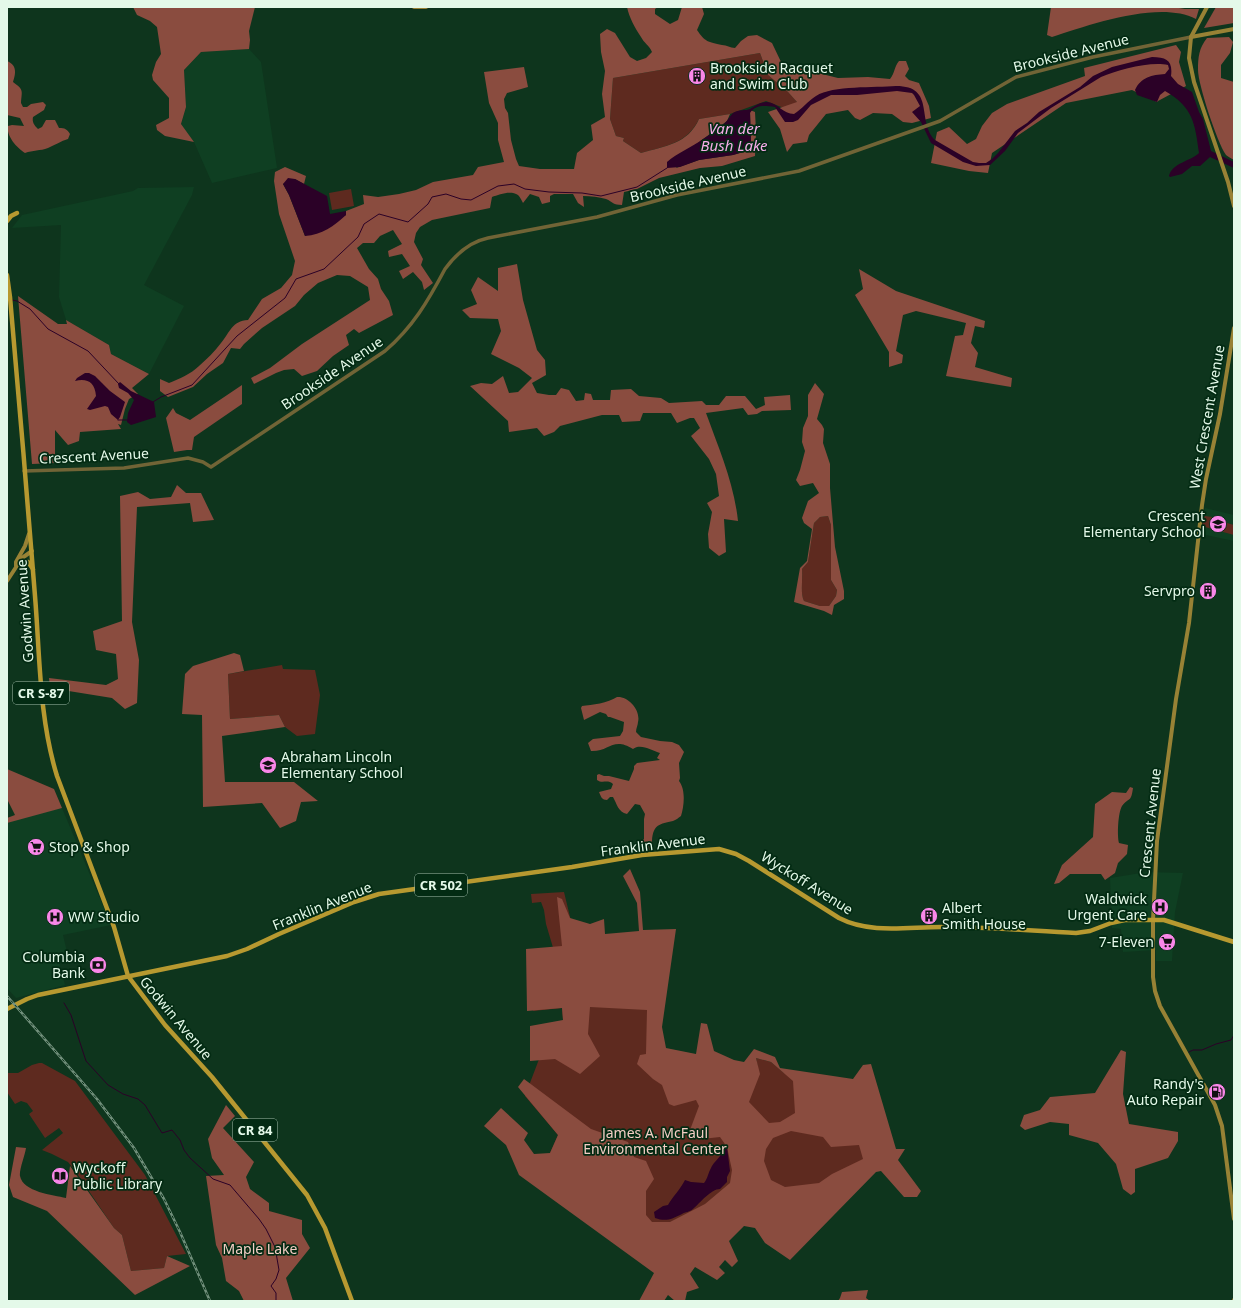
<svg xmlns="http://www.w3.org/2000/svg" width="1241" height="1308" viewBox="0 0 1241 1308" font-family="'Noto Sans',sans-serif">
  <style>
    .built { fill: #0f3f22 }
    .green { fill: #5e2a1f }
    .forest { fill: #8a4c3f; fill-rule: evenodd }
    .water { fill: #2b0127 }
    .lines { fill: none; stroke-linecap: round; stroke-linejoin: round }
    .stream { stroke: #2b0127; stroke-width: 1 }
    .tertiary { stroke: #716436; stroke-width: 3.5 }
    .secondary { stroke: #988235; stroke-width: 4 }
    .primary { stroke: #b79930; stroke-width: 4.5 }
    .rail-casing { stroke: #72907c; stroke-width: 2.5 }
    .rail { stroke: #032b13; stroke-width: 1; stroke-dasharray: 3; stroke-linecap: butt }
    .labels { text-anchor: middle; stroke-width: 3.5; stroke-linejoin: round; paint-order: stroke }
    .shield { fill: #032b13; stroke: #a0bba9; stroke-width: 1 }
    .shield-label { font-size: 13px; font-weight: bold; fill: #e4f9e9 }
    .street-label { font-size: 14px; fill: #e4f9e9; stroke: #032b13 }
    .poi-label { font-size: 14px; fill: #e4f9e9; stroke: #032b13; text-anchor: start }
    .park-label { font-size: 14px; fill: #f4cdc4; stroke: #032b13 }
    .water-label { font-size: 15px; font-style: italic; fill: #f6ace9; stroke: #032b13 }
  </style>
  <rect width="100%" height="100%" fill="#0e351d"/>
  <!-- built -->
  <g class="built">
    <path d="M249 49 261 62 277 168 212 183 194 142 181 125 186 107 184 70 201 52Z"/>
    <path d="M194 187 192 195 144 285 184 306 149 374 111 354 109 345 66 320 59 297 61 225 12 228 22 215 133 191 138 188Z"/>
    <path d="M1205 508 1234 515V541L1201 534Z"/>
    <path d="M62 808 111 925 63 935 67 952 57 954 65 985 16 998 7 988V820Z"/>
    <path d="M1147 872 1183 873 1175 912 1172 961H1156V950L1123 952 1121 929 1112 928 1110 878Z"/>
  </g>
  <!-- green -->
  <g class="green">
    <path d="M760 53 768 75 788 92 798 103 789 110 766 101 730 114 699 119C687 144 665 146 641 153L623 141 624 138 616 136 610 119 613 78Z"/>
    <path d="M351 189 354 206 332 210 329 193Z"/>
    <path d="M828 516 831 525V580L837 590 836 596 829 606H820L804 601C800 593 803 579 802 569L808 562 814 523 820 517Z"/>
    <path d="M1205 516 1219 518 1220 521 1234 525V535L1205 527C1201 525 1202 519 1205 516Z"/>
    <path d="M282 665 283 669 315 670 320 695 315 734 297 736 285 727 279 715 230 719 228 674Z"/>
    <path d="M564 892 572 925H598L655 1022 660 1051 758 1068 756 1058 771 1062 784 1073 867 1088 864 1172 658 1234 550 1153 558 1135 525 1096 541 1054 563 1020 562 1008 533 1011 554 951 546 924 544 910 541 902 532 903 531 894Z"/>
    <path d="M39 1063H42L75 1081 145 1175 186 1254 167 1256 164 1268 131 1271 122 1235 114 1228 76 1172 68 1162 52 1154 42 1150 63 1133 59 1128 45 1138 29 1114 33 1111 27 1103 21 1101 15 1104 7 1092V1073H18L32 1065Z"/>
  </g>
  <!-- forest -->
  <g class="forest">
    <path d="M133 7H255L249 31 250 40 249 49 201 52 184 70 186 107 181 124 194 142 165 136 157 130 156 125 169 118V98L153 80 152 75 156 62 161 54 157 27 150 21 137 15Z"/>
    <path d="M627 7H658L655 9V14L670 24 678 20 682 7H702L704 14 697 30C705 42 708 42 722 45 727 45 730 48 735 48L741 41 748 36 757 35 772 43 782 64 838 78 868 77 890 79C895 73 894 67 899 61H906L909 69 905 76 909 80 919 83 929 106 931 118 912 123 903 122 892 114 873 113 860 120 855 118 848 110 826 114 809 135 807 142 793 144 787 152 780 129 768 112 797 102 788 92 768 75 760 53 613 78 610 119 616 136 624 138 623 141 641 153C665 146 688 144 699 119L730 114 727 121 690 149 676 168 699 160 733 155 750 150 751 144 750 110 755 112 756 131 755 156 722 166 700 168 659 178 637 189 624 192 622 205C613 205 613 202 606 199 599 197 591 196 583 196L584 207 578 203 573 194H554L550 196V202L542 204 539 197 530 194 523 203C522 201 520 197 518 195 510 190 499 195 492 197L490 208 432 220 420 227 416 233 414 242 423 259 421 265 433 283 424 290 422 282 413 272 403 279 399 271 410 266 402 254 389 257 388 251 402 244 393 230 380 236 374 243H363L357 248 369 269 378 279 381 289 389 301 393 315 359 333 354 329 346 335 349 345 333 356 317 371 302 376 294 369 284 370 276 373 254 384 251 378 270 368 302 344 370 300 368 287 350 276 337 275 318 283 304 295 295 306 262 328 244 344 240 349 231 348 223 363 207 374 193 387 168 397 160 391V379L169 383C179 379 191 374 199 366 207 359 215 351 221 343 230 332 232 321 248 320L262 299 281 288 292 275 295 261 279 214 274 181 275 172 285 167 306 176 304 184 295 179 283 184 289 195 305 236 346 215V211L364 204 363 195 378 197 399 194 416 190 433 182 473 175 478 167 504 162 498 140V123L489 103 484 72 524 67 528 87 507 93 504 99 505 108 508 113 511 140 516 159 519 166 540 169H574L577 153 593 140 591 125 605 117 602 94 605 71 601 52 600 34 607 29 615 33 630 57 637 61 646 58 652 52C649 45 644 43 641 37 635 28 629 17 627 7Z"/>
    <path d="M1051 7H1173L1185 9H1199L1196 19C1159 0 1090 25 1052 37L1047 35Z"/>
    <path d="M1216 7H1234V23L1204 28Z"/>
    <path d="M1229 37 1233 42 1230 53 1221 65V78L1234 82V160C1231 158 1228 157 1226 155 1217 142 1198 84 1198 70 1198 57 1199 48 1207 38Z"/>
    <path d="M1176 45 1181 52 1179 62 1186 86 1158 101 1157 102 1132 90 1066 103 992 153 988 173 969 171 931 163 937 132 949 127 967 144 976 139 982 126 992 113 1007 104 1085 76 1084 68Z"/>
    <path d="M7 61C17 65 16 73 13 82 24 90 22 90 21 103L23 107H27L31 104 43 102 46 105 44 110 33 117C32 122 34 125 38 129L42 127 46 120H55L59 128C65 128 67 129 70 134L68 139C61 141 55 145 48 148 40 151 33 150 25 153 17 148 6 136 8 126L12 125 24 126 20 118 7 115Z"/>
    <path d="M517 264 523 300 537 350 545 360 546 375 532 383 537 393 549 395H556L561 388 569 390 576 401 584 400 585 393 591 394 593 400H610L611 390 631 389 639 396 661 398 669 403 702 401 706 405H719L726 396H745L756 409 765 405 764 397 790 395 791 410 762 411 757 414 748 415 743 408 706 413C719 449 734 483 738 521L724 519 726 552 719 556 709 548 708 534 712 512 707 503 719 496 716 474 709 459 691 436 700 428 694 418H690L677 423 671 413H643L640 421 622 422 619 415H602L560 426 554 432 544 436 537 428 509 432 508 421 470 386 481 383 492 384 503 376 509 393 518 392 532 378 519 368 491 354 501 331 498 319 470 318 462 310 477 304 471 290 478 277 498 291V268Z"/>
    <path d="M859 269 896 291 985 321 984 328 975 326 971 343 978 353 975 367 1012 378 1011 387 946 376 955 336 963 335 966 323 916 311 903 315 896 351 903 355 902 363 889 367V352L855 295 863 289Z"/>
    <path d="M18 296 58 324H67L66 320 109 345 111 354 149 374 132 388 138 394 129 399 125 409 121 425 118 424 121 429 80 432 79 441 68 445 55 430V463L32 464Z"/>
    <path d="M815 383 824 394 817 419 822 425 824 429 823 443 830 464V488L835 547 844 591V599L834 605 832 615 824 611 794 602 800 568 807 561 812 529 804 523 802 518 808 501 819 493 813 483 800 486 796 480 800 470 805 451 802 442 803 428 808 416V395ZM828 516 831 525V580L837 590 836 596 829 606H820L804 601C800 593 803 579 802 569L808 562 814 523 820 517Z"/>
    <path d="M242 385V404L194 437 192 450H187L174 452 166 418 173 408 176 413 190 420Z"/>
    <path d="M177 485 186 493H201L214 520 193 522 190 503 137 507 132 622 139 660 137 703 125 709 112 698 50 688 49 678 106 685 118 679 116 654 96 650 93 631 122 621 120 496 138 492 150 499 171 497Z"/>
    <path d="M234 653 240 655 244 671 228 674 230 719 279 715 285 727 222 736 225 782H294L318 801 301 802 296 821 280 828 262 803 203 807 202 715 182 714 185 674 193 666Z"/>
    <path d="M617 697C628 696 641 710 638 722 638 725 636 728 636 732L641 737 660 741 672 742 679 745 684 752 679 763 680 778 679 781C686 790 684 806 681 816 678 818 676 820 673 821 660 824 653 824 652 841 652 844 653 847 654 850H643L641 847V842L644 839V819L645 814 640 805 635 804 627 814C618 812 617 804 613 797H610L607 800C602 800 601 797 599 792L611 789 613 784C608 779 602 784 597 780V775L599 774 604 776H609L629 781 634 769V766L637 763 660 760 657 758 660 753C652 751 641 743 633 749 613 736 609 752 591 751L588 743 593 739 620 736 623 731 624 722 610 717H608L606 714 600 712 584 720 581 708 582 706C592 705 608 703 617 697Z"/>
    <path d="M7 769 54 789 62 808 7 823V818L15 815 7 799Z"/>
    <path d="M1130 787 1133 788C1131 803 1129 797 1122 806 1118 813 1117 835 1119 843L1128 845 1127 854 1118 863 1115 873 1105 880 1101 874H1070L1059 883 1054 884 1062 865 1093 837 1095 804 1112 792 1126 793Z"/>
    <path d="M630 869 640 892 643 930 676 929 662 1027 666 1048 696 1054 701 1023 707 1024 714 1051 734 1060 744 1062 754 1049 775 1057 780 1068 853 1079 863 1065 871 1064 896 1149H905L898 1160 921 1191 917 1197H904L881 1171 876 1172 790 1260 765 1243 755 1228 744 1226 729 1241 738 1261 732 1267 725 1260 719 1267 725 1273 717 1280 695 1267 690 1274 699 1288 687 1292 685 1301H675L668 1295 664 1301H639L654 1273 519 1175 506 1145 484 1126 501 1108 528 1133 524 1140 534 1154 550 1153 558 1135 518 1087 524 1079 591 1129 628 1142 634 1157 646 1161 654 1179 646 1191V1215L652 1222H670L705 1204 730 1183 732 1170 727 1147 720 1137 702 1139 690 1130 699 1106 696 1100 674 1106 669 1104 662 1085 653 1079 637 1064 640 1055 646 1054 647 1010 590 1007 588 1034 600 1056 580 1074 555 1059 530 1061V1026L563 1020 562 1008 527 1011 526 949 562 946 557 897 562 899 570 918 590 924 604 919 605 934 639 931 637 903 623 876ZM756 1058 771 1062 793 1081 795 1113 780 1122 769 1123 749 1102 760 1074ZM791 1131 823 1137 831 1147 859 1145 863 1159 832 1174 819 1183 785 1187 771 1180 764 1161 766 1149 773 1138Z"/>
    <path d="M1121 1050 1126 1052 1123 1094 1129 1124 1178 1132V1141L1168 1158 1135 1169V1192L1131 1195 1123 1189 1116 1164 1098 1143 1069 1135V1124L1050 1122 1025 1130 1020 1126 1024 1115 1040 1110 1050 1097 1095 1093Z"/>
    <path d="M226 1105 235 1116 223 1128 254 1162 246 1177 250 1189 269 1203V1211L302 1220V1234L310 1248 286 1278 293 1301H244L239 1291 226 1281 222 1258 216 1245 206 1176 224 1175 212 1158 208 1139Z"/>
    <path d="M16 1147 26 1148C25 1155 19 1170 20 1176 23 1192 53 1195 66 1198L70 1166 114 1228 122 1235 131 1271 164 1268 167 1256 190 1266 135 1295 47 1211 13 1197 9 1185Z"/>
    <path d="M868 1290 866 1298 870 1301H838L840 1298 842 1292Z"/>
  </g>
  <!-- water -->
  <g class="water">
    <path d="M1152 57C1167 57 1173 61 1171 76L1178 84 1192 92 1199 112 1203 119 1211 151 1234 162V168L1210 157 1200 166H1192L1182 174 1170 177 1169 176C1172 163 1191 161 1199 153 1195 123 1193 107 1165 91L1160 95 1157 102 1137 95 1135 90C1141 77 1152 75 1165 74L1169 69 1168 65C1150 61 1118 70 1101 77L1051 108 1018 133 1005 151 990 165 976 166 963 162 931 143 921 122 912 112 920 106 914 95 912 93 897 91 857 95H831L811 105 798 120 793 122H785L775 107C765 106 756 104 750 113L751 144 750 150 733 155 699 160 680 167 667 168V162C677 153 692 147 703 139 711 134 718 129 725 123 728 120 730 116 733 113 739 109 746 111 750 109 755 106 760 102 767 102 778 103 783 114 794 114 802 109 808 101 816 96 833 85 875 88 896 86 936 86 916 121 935 140L973 162 979 163H986L992 159 998 153 1015 131 1027 123 1039 112 1080 87 1093 76 1112 67Z"/>
    <path d="M288 178 295 179 327 196 330 214 346 211V215C334 226 322 235 305 236L289 195 283 184Z"/>
    <path d="M85 373H89L95 376 110 391 125 402 120 417 118 420 111 414 108 407 105 406 90 410 87 409 96 396C95 382 87 378 75 381L77 378Z"/>
    <path d="M120 382 131 391 154 402 156 417 131 425 127 422 128 413 134 400 128 393 119 388 118 384Z"/>
    <path d="M722 1145 727 1147 730 1171 727 1177V1182L720 1189C711 1189 700 1203 693 1209 690 1212 685 1212 682 1214 672 1219 666 1222 655 1218L654 1212 663 1206 668 1205C673 1196 680 1190 685 1180L691 1182 704 1183C708 1178 708 1173 711 1168 715 1159 725 1156 722 1145Z"/>
  </g>
  <g class="lines">
    <!-- stream -->
    <g class="stream">
      <path d="M12 300 17 301 30 309 48 329 88 351 119 384"/>
      <path d="M153 402 161 397 192 385 237 336 285 298 296 279 324 269 358 237 364 224 379 214 408 222 428 204 432 197 446 194 461 199 471 200 498 186 514 184 525 189 549 192 582 193 601 196 637 187 667 168"/>
      <path d="M118 420H128"/>
      <path d="M64 1003 71 1015 86 1061 108 1085 123 1094 138 1099 145 1105 162 1133 172 1130 180 1140 184 1150 190 1158 213 1179 230 1185 259 1219 266 1229 275 1247 279 1270 276 1279 271 1286 276 1293V1301"/>
      <path d="M1189 1052 1193 1050H1202L1216 1044 1231 1040 1234 1035"/>
    </g>
    <!-- tertiary -->
    <path class="tertiary" d="M24 471 124 468 188 458 203 462 211 467 385 351C413 327 428 301 445 269 456 254 469 242 488 238L597 217 677 195 799 171 940 121 1016 77 1093 57 1191 37"/>
    <!-- secondary -->
    <g class="secondary">
      <path d="M414 7H426"/>
      <path d="M1207 7 1191 37 1189 58 1194 82 1228 182 1234 206"/>
      <path d="M1191 37 1234 29"/>
      <path d="M1234 328 1220 414 1206 479 1202 505 1189 623 1176 699 1157 841 1153 920V977L1155 991 1160 1006 1215 1105 1222 1126 1234 1219"/>
      <path d="M16 566V562L25 546 29 534"/>
      <path d="M7 581 22 558 32 551"/>
      <path d="M1234 1301V1300"/>
    </g>
    <!-- primary -->
    <g class="primary">
      <path d="M7 221 11 216 17 213"/>
      <path d="M7 275 10 297C19 397 27 496 35 596 40 657 39 718 57 776L114 927 128 976 165 1025 212 1077 307 1195 325 1228 352 1301"/>
      <path d="M19 563 22 561 28 562 33 569"/>
      <path d="M7 1009 27 999 38 995 227 956 247 949 279 934 354 902 379 894 572 867 642 855 719 849 736 854 749 861 839 918C872 935 911 926 947 927 990 927 1033 931 1076 933L1090 931 1111 923 1125 920H1164L1234 942"/>
    </g>
    <defs>
      <path id="rail" d="M7 996 97 1099 134 1148 164 1199 180 1232 210 1301"/>
    </defs>
    <!-- rail casing -->
    <use href="#rail" class="rail-casing"/>
    <!-- rail -->
    <use href="#rail" class="rail"/>
  </g>
  <!-- icons -->
  <defs>
    <symbol id="building-disc" viewBox="-11 -11 22 22"><circle r="9.5" fill="#f987e8" stroke="#032b13"/><path d="M-4-6H4V6H1V3H-1V6H-4ZM-2.5-4.3h1.7v1.8h-1.7ZM.8-4.3h1.7v1.8H.8ZM-2.5-1h1.7V.8h-1.7ZM.8-1h1.7V.8H.8Z" fill="#111"/></symbol>
    <symbol id="school-disc" viewBox="-11 -11 22 22"><circle r="9.5" fill="#f987e8" stroke="#032b13"/><path d="M0-5L7-2L0 1L-7-2ZM-4 1L0 2.5L4 1V4Q0 6-4 4Z" fill="#111"/></symbol>
    <symbol id="supermarket-disc" viewBox="-11 -11 22 22"><circle r="9.5" fill="#f987e8" stroke="#032b13"/><path d="M-6-5.5h2.5l.6 2H6L4.5 2H-2.5L-4.4-4H-6ZM-1.5 3.2a1.3 1.3 0 1 0 .1 0ZM3 3.2a1.3 1.3 0 1 0 .1 0Z" fill="#111"/></symbol>
    <symbol id="hospital-disc" viewBox="-11 -11 22 22"><circle r="9.5" fill="#f987e8" stroke="#032b13"/><path d="M-5-5h3v3.5h4V-5h3V5h-3V1.5h-4V5h-3Z" fill="#111"/></symbol>
    <symbol id="bank-disc" viewBox="-11 -11 22 22"><circle r="9.5" fill="#f987e8" stroke="#032b13"/><path d="M-6-4H6V4H-6ZM0-2.3a2.3 2.3 0 1 0 0 4.6a2.3 2.3 0 1 0 0-4.6Z" fill="#111"/></symbol>
    <symbol id="fuel-disc" viewBox="-11 -11 22 22"><circle r="9.5" fill="#f987e8" stroke="#032b13"/><path d="M-5.5-6h7V0h2V4h1.3V-2.5L3-4.5l.8-.8L6-3V5H2.5V1h-1V6h-7ZM-4.2-4.7v3.2H.2V-4.7Z" fill="#111"/></symbol>
    <symbol id="library-disc" viewBox="-11 -11 22 22"><circle r="9.5" fill="#f987e8" stroke="#032b13"/><path d="M-6-4Q-3-5.5-.7-3.5V5Q-3 3-6 4ZM6-4Q3-5.5 .7-3.5V5Q3 3 6 4Z" fill="#111"/></symbol>
  </defs>
  <g fill-rule="evenodd">
    <use href="#building-disc" x="687" y="66" width="20" height="20"/>
    <use href="#school-disc" x="1208" y="514" width="20" height="20"/>
    <use href="#building-disc" x="1198" y="581" width="20" height="20"/>
    <use href="#school-disc" x="258" y="755" width="20" height="20"/>
    <use href="#supermarket-disc" x="26" y="837" width="20" height="20"/>
    <use href="#hospital-disc" x="1150" y="897" width="20" height="20"/>
    <use href="#building-disc" x="919" y="906" width="20" height="20"/>
    <use href="#hospital-disc" x="45" y="907" width="20" height="20"/>
    <use href="#supermarket-disc" x="1157" y="932" width="20" height="20"/>
    <use href="#bank-disc" x="88" y="955" width="20" height="20"/>
    <use href="#fuel-disc" x="1207" y="1082" width="20" height="20"/>
    <use href="#library-disc" x="50" y="1166" width="20" height="20"/>
  </g>
  <g class="labels">
    <!-- shield labels -->
    <g class="shield">
      <rect x="13" y="682" width="56" height="22" rx="3"/>
      <rect x="415" y="874" width="52" height="22" rx="3"/>
      <rect x="233" y="1119" width="44" height="22" rx="3"/>
    </g>
    <g class="shield-label">
      <text x="41" y="698">CR S-87</text>
      <text x="441" y="890">CR 502</text>
      <text x="255" y="1135">CR 84</text>
    </g>
    <!-- street labels -->
    <g class="street-label">
      <text transform="translate(1071 53) rotate(-14)" y="5">Brookside Avenue</text>
      <text transform="translate(688 184) rotate(-13)" y="5">Brookside Avenue</text>
      <text transform="translate(332 373) rotate(-34)" y="5">Brookside Avenue</text>
      <text transform="translate(1207 417) rotate(-80)" y="5">West Crescent Avenue</text>
      <text transform="translate(94 456) rotate(-3)" y="5">Crescent Avenue</text>
      <text transform="translate(25 611) rotate(-94)" y="5">Godwin Avenue</text>
      <text transform="translate(1150 823) rotate(-84)" y="5">Crescent Avenue</text>
      <text transform="translate(653 845) rotate(-7)" y="5">Franklin Avenue</text>
      <text transform="translate(807 883) rotate(32)" y="5">Wyckoff Avenue</text>
      <text transform="translate(322 906) rotate(-22)" y="5">Franklin Avenue</text>
      <text transform="translate(176 1018) rotate(50)" y="5">Godwin Avenue</text>
    </g>
    <!-- poi labels -->
    <g class="poi-label">
      <text x="710" y="73">Brookside Racquet<tspan x="710" dy="16">and Swim Club</tspan></text>
      <text x="1205" y="521" text-anchor="end">Crescent<tspan x="1205" dy="16">Elementary School</tspan></text>
      <text x="1195" y="596" text-anchor="end">Servpro</text>
      <text x="281" y="762">Abraham Lincoln<tspan x="281" dy="16">Elementary School</tspan></text>
      <text x="49" y="852">Stop &amp; Shop</text>
      <text x="1147" y="904" text-anchor="end">Waldwick<tspan x="1147" dy="16">Urgent Care</tspan></text>
      <text x="942" y="913">Albert<tspan x="942" dy="16">Smith House</tspan></text>
      <text x="68" y="922">WW Studio</text>
      <text x="1154" y="947" text-anchor="end">7-Eleven</text>
      <text x="85" y="962" text-anchor="end">Columbia<tspan x="85" dy="16">Bank</tspan></text>
      <text x="1204" y="1089" text-anchor="end">Randy's<tspan x="1204" dy="16">Auto Repair</tspan></text>
      <text x="73" y="1173">Wyckoff<tspan x="73" dy="16">Public Library</tspan></text>
    </g>
    <!-- park labels -->
    <g class="park-label">
      <text x="655" y="1138">James A. McFaul<tspan x="655" dy="16">Environmental Center</tspan></text>
      <text x="260" y="1254">Maple Lake</text>
    </g>
    <!-- water labels -->
    <g class="water-label">
      <text x="734" y="134">Van der<tspan x="734" dy="17">Bush Lake</tspan></text>
    </g>
  </g>
  <!-- border -->
  <rect width="1241" height="1308" fill="none" stroke="#e4f9e9" stroke-width="16"/>
</svg>
